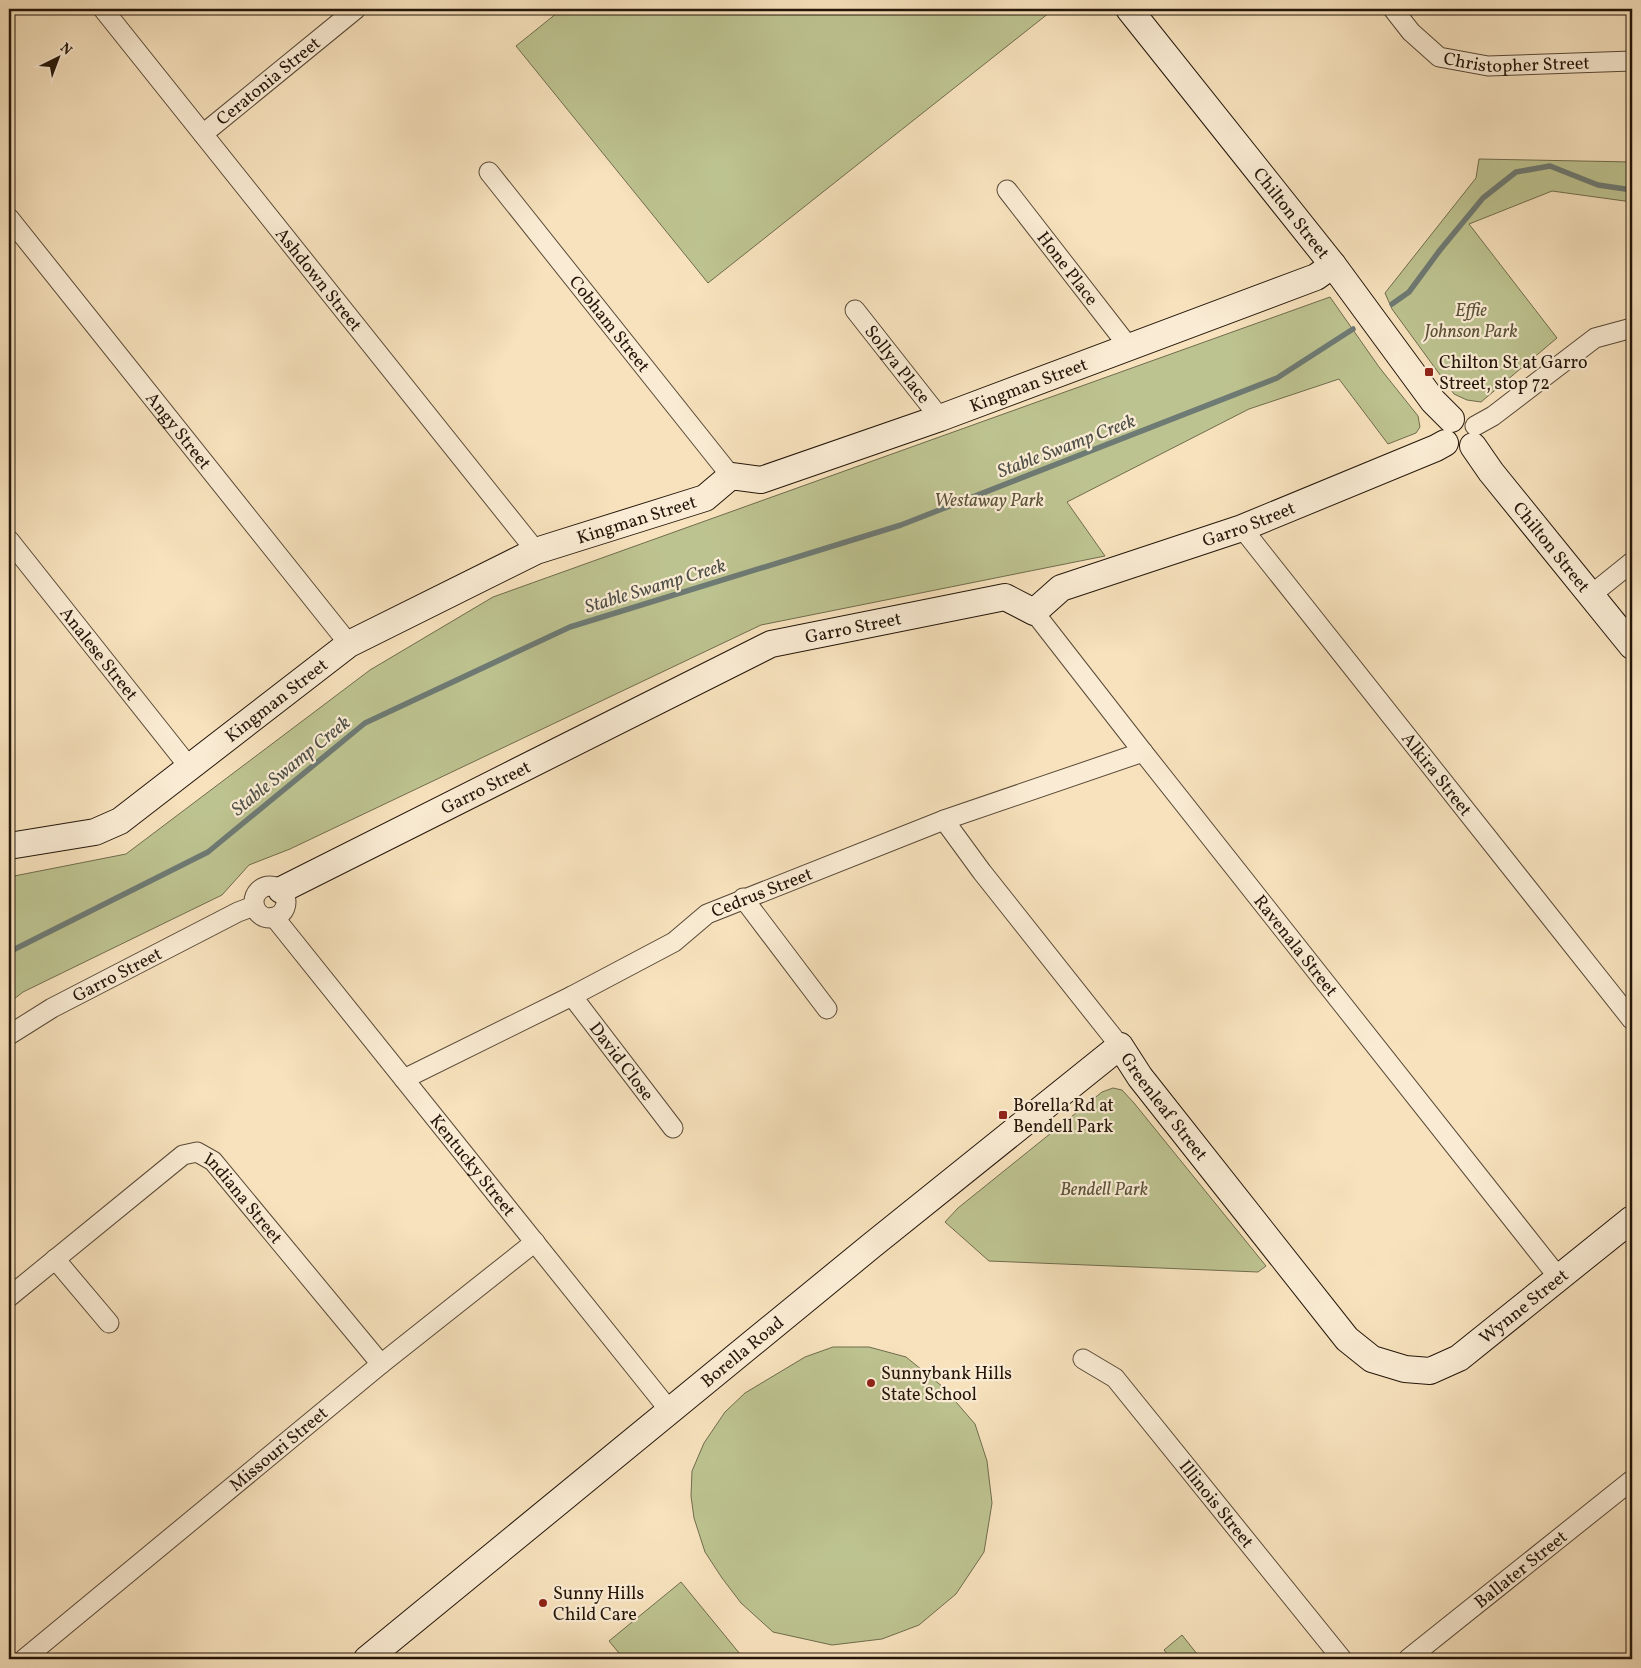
<svg xmlns="http://www.w3.org/2000/svg" width="1641" height="1668" viewBox="0 0 1641 1668" font-family="Vollkorn,serif">
  <style>
    .green { fill: #bdc390; stroke: #706c4d }
    .lines { fill: none; stroke-linecap: round; stroke-linejoin: round }
    .stream { stroke: #6e7a74; stroke-width: 5.5 }
    .street-casing { stroke: #594937; stroke-width: 21 }
    .secondary-casing { stroke: #24160a; stroke-width: 28 }
    .street { stroke: #faecd4; stroke-width: 19 }
    .secondary { stroke: #faecd4; stroke-width: 26 }
    .poi-dot { fill: #8f2418; stroke: #faecd4; stroke-width: 2 }
    .labels { text-anchor: middle; stroke-width: 4.5; stroke-linejoin: round; paint-order: stroke }
    .street-label { font-size: 18px; fill: #24160a; stroke: #faecd4 }
    .park-label { font-size: 18px; font-style: italic; fill: #5a5339; stroke: #faecd4 }
    .poi-label { font-size: 18px; fill: #24160a; stroke: #faecd4; text-anchor: start }
    .water-label { font-size: 19px; font-style: italic; fill: #4f5048; stroke: #faecd4 }
  </style>
  <rect width="100%" height="100%" fill="#f7e2bd"/>
  <filter id="stains"><feTurbulence type="fractalNoise" baseFrequency=".004" numOctaves="4"/><feColorMatrix values="0 0 0 0 .2 0 0 0 0 .09 0 0 0 0 .02 0 0 0 .5 -.17"/></filter>
  <radialGradient id="worn" r=".72"><stop offset=".6" stop-color="#630" stop-opacity="0"/><stop offset="1" stop-color="#630" stop-opacity=".3"/></radialGradient>
  <!-- green -->
  <g class="green">
    <path d="M562 9H1054L708 283 516 46Z"/>
    <path d="M1479 159 1632 162V202L1552 191 1469 224 1557 338 1481 402 1467 400 1454 394 1392 309 1385 293 1476 178Z"/>
    <path d="M1330 297 1379 367 1418 416 1420 427 1416 433 1388 444 1339 379 1249 409 1067 502 1105 556 761 625 290 849 249 865 222 895 23 992 9 1003V877L126 854 370 670 493 597Z"/>
    <path d="M1113 1088 1122 1090 1134 1103 1266 1266 1258 1272 989 1261 945 1222 958 1208 1102 1092Z"/>
    <path d="M833 1347H869L906 1357 943 1387 975 1424 987 1461 992 1503 984 1552 956 1594 919 1625 882 1639 832 1645 773 1632 741 1603 722 1578 705 1552 694 1518 691 1496 692 1471 704 1443 725 1412 745 1393 805 1357Z"/>
    <path d="M681 1582 740 1654 733 1659H624L609 1641Z"/>
    <path d="M1182 1635 1201 1659H1171L1164 1650Z"/>
  </g>
  <g class="lines">
    <!-- stream -->
    <g class="stream">
      <path d="M1392 304 1409 292 1440 250 1483 198 1516 172 1550 166 1598 185 1632 190"/>
      <path d="M9 952 208 852 365 723 570 627 901 525 1277 378 1353 329"/>
    </g>
    <defs>
      <g id="street">
        <path id="s1" d="M103 9 536 551"/>
        <path id="s2" d="M1393 9 1411 32 1439 57 1488 66 1632 61"/>
        <path id="s3" d="M203 134 356 9"/>
        <path id="s4" d="M489 172 731 476"/>
        <path id="s5" d="M1007 190 1129 347"/>
        <path id="s6" d="M9 218 349 644"/>
        <path id="s7" d="M855 310 940 418"/>
        <path d="M1475 426 1493 416 1595 338 1632 328"/>
        <path id="s8" d="M1242 528 1632 1020"/>
        <path id="s9" d="M9 540 190 768"/>
        <path d="M1591 595 1632 562"/>
        <path id="s10" d="M1034 612 1143 752 1559 1278"/>
        <path d="M944 820 982 872 1120 1046"/>
        <circle cx="270" cy="902" r="16"/>
        <path d="M743 898 827 1009"/>
        <path id="s11" d="M274 917 670 1411"/>
        <path id="s12" d="M572 996 673 1128"/>
        <path id="s13" d="M9 1035 52 1008 238 912 254 906"/>
        <path id="s14" d="M404 1079 572 996 674 942 707 914 944 820 1143 752"/>
        <path d="M55 1259 109 1323"/>
        <path id="s15" d="M9 1297 183 1155 197 1152 213 1161 381 1364"/>
        <path id="s16" d="M1083 1359 1115 1378 1342 1659"/>
        <path id="s17" d="M24 1659 381 1364 535 1242"/>
        <path id="s18" d="M1408 1659 1632 1480"/>
      </g>
      <g id="secondary">
        <path id="s19" d="M1129 9 1333 265 1433 401 1451 419"/>
        <path id="s20" d="M1473 446 1491 472 1632 646"/>
        <path id="s21" d="M9 846 95 832 120 821 349 644 536 551 705 498 731 476 761 480 940 418 1316 277 1333 265"/>
        <path id="s22" d="M281 890 771 644 1005 597 1034 612 1061 588 1242 528 1436 448 1445 443"/>
        <path id="s23" d="M367 1659 871 1246 1120 1046 1140 1077 1347 1339 1372 1359 1405 1369 1430 1371 1459 1358 1632 1219"/>
      </g>
    </defs>
    <!-- street casing -->
    <use href="#street" class="street-casing"/>
    <!-- secondary casing -->
    <use href="#secondary" class="secondary-casing"/>
    <!-- street -->
    <use href="#street" class="street"/>
    <!-- secondary -->
    <use href="#secondary" class="secondary"/>
  </g>
  <!-- markers -->
  <g class="poi-dot">
    <rect x="1424" y="367" width="10" height="10" rx="2.5"/>
    <rect x="998" y="1110" width="10" height="10" rx="2.5"/>
    <circle cx="871" cy="1383" r="5"/>
    <circle cx="543" cy="1603" r="5"/>
  </g>
  <g class="labels">
    <!-- street labels -->
    <g class="street-label">
      <text dy="6" stroke="none"><textPath href="#s2" startOffset="145">Christopher Street</textPath></text>
      <text dy="6" stroke="none"><textPath href="#s3" startOffset="84">Ceratonia Street</textPath></text>
      <text dy="6" stroke="none"><textPath href="#s19" startOffset="261">Chilton Street</textPath></text>
      <text dy="6" stroke="none"><textPath href="#s5" startOffset="99">Hone Place</textPath></text>
      <text dy="6" stroke="none"><textPath href="#s1" startOffset="346">Ashdown Street</textPath></text>
      <text dy="6" stroke="none"><textPath href="#s4" startOffset="194">Cobham Street</textPath></text>
      <text dy="6" stroke="none"><textPath href="#s7" startOffset="69">Sollya Place</textPath></text>
      <text dy="6" stroke="none"><textPath href="#s21" startOffset="1138">Kingman Street</textPath></text>
      <text dy="6" stroke="none"><textPath href="#s6" startOffset="272">Angy Street</textPath></text>
      <text dy="6" stroke="none"><textPath href="#s21" startOffset="718">Kingman Street</textPath></text>
      <text dy="6" stroke="none"><textPath href="#s22" startOffset="1054">Garro Street</textPath></text>
      <text dy="6" stroke="none"><textPath href="#s20" startOffset="128">Chilton Street</textPath></text>
      <text dy="6" stroke="none"><textPath href="#s22" startOffset="632">Garro Street</textPath></text>
      <text dy="6" stroke="none"><textPath href="#s9" startOffset="145">Analese Street</textPath></text>
      <text dy="6" stroke="none"><textPath href="#s21" startOffset="312">Kingman Street</textPath></text>
      <text dy="6" stroke="none"><textPath href="#s8" startOffset="314">Alkira Street</textPath></text>
      <text dy="6" stroke="none"><textPath href="#s22" startOffset="229">Garro Street</textPath></text>
      <text dy="6" stroke="none"><textPath href="#s14" startOffset="405">Cedrus Street</textPath></text>
      <text dy="6" stroke="none"><textPath href="#s10" startOffset="424">Ravenala Street</textPath></text>
      <text dy="6" stroke="none"><textPath href="#s13" startOffset="124">Garro Street</textPath></text>
      <text dy="6" stroke="none"><textPath href="#s12" startOffset="82">David Close</textPath></text>
      <text dy="6" stroke="none"><textPath href="#s23" startOffset="1046">Greenleaf Street</textPath></text>
      <text dy="6" stroke="none"><textPath href="#s11" startOffset="318">Kentucky Street</textPath></text>
      <text dy="6" stroke="none"><textPath href="#s15" startOffset="305">Indiana Street</textPath></text>
      <text dy="6" stroke="none"><textPath href="#s23" startOffset="1548">Wynne Street</textPath></text>
      <text dy="6" stroke="none"><textPath href="#s23" startOffset="485">Borella Road</textPath></text>
      <text dy="6" stroke="none"><textPath href="#s17" startOffset="330">Missouri Street</textPath></text>
      <text dy="6" stroke="none"><textPath href="#s16" startOffset="199">Illinois Street</textPath></text>
      <text dy="6" stroke="none"><textPath href="#s18" startOffset="144">Ballater Street</textPath></text>
    </g>
    <!-- park labels -->
    <g class="park-label">
      <text x="1471" y="316">Effie<tspan x="1471" dy="21">Johnson Park</tspan></text>
      <text x="989" y="506">Westaway Park</text>
      <text x="1104" y="1195">Bendell Park</text>
    </g>
    <!-- poi labels -->
    <g class="poi-label">
      <text x="1439" y="368">Chilton St at Garro<tspan x="1439" dy="21">Street, stop 72</tspan></text>
      <text x="1013" y="1111">Borella Rd at<tspan x="1013" dy="21">Bendell Park</tspan></text>
      <text x="881" y="1379">Sunnybank Hills<tspan x="881" dy="21">State School</tspan></text>
      <text x="553" y="1599">Sunny Hills<tspan x="553" dy="21">Child Care</tspan></text>
    </g>
    <!-- water labels -->
    <g class="water-label">
      <text transform="translate(1066 445) rotate(-21)" y="7">Stable Swamp Creek</text>
      <text transform="translate(655 585) rotate(-17)" y="7">Stable Swamp Creek</text>
      <text transform="translate(290 765) rotate(-39)" y="7">Stable Swamp Creek</text>
    </g>
  </g>
  <!-- margin -->
  <rect width="1641" height="1668" fill="none" stroke="#f7e2bd" stroke-width="30"/>
  <rect x="10" y="10" width="1621" height="1648" fill="none" stroke="#24160a" stroke-width="2.5"/>
  <rect x="15" y="15" width="1611" height="1638" fill="none" stroke="#24160a"/>
  <!-- north arrow -->
  <g transform="translate(58 58) rotate(42)" stroke="#faecd4" stroke-width="4" paint-order="stroke">
  <path d="M0-4L9 19L0 12L-9 19Z" fill="#24160a"/>
  <text y="-8" font-size="14" font-weight="bold" text-anchor="middle" fill="#24160a">N</text>
  </g>
  <rect width="100%" height="100%" filter="url(#stains)"/>
  <rect width="100%" height="100%" fill="url(#worn)"/>
</svg>
